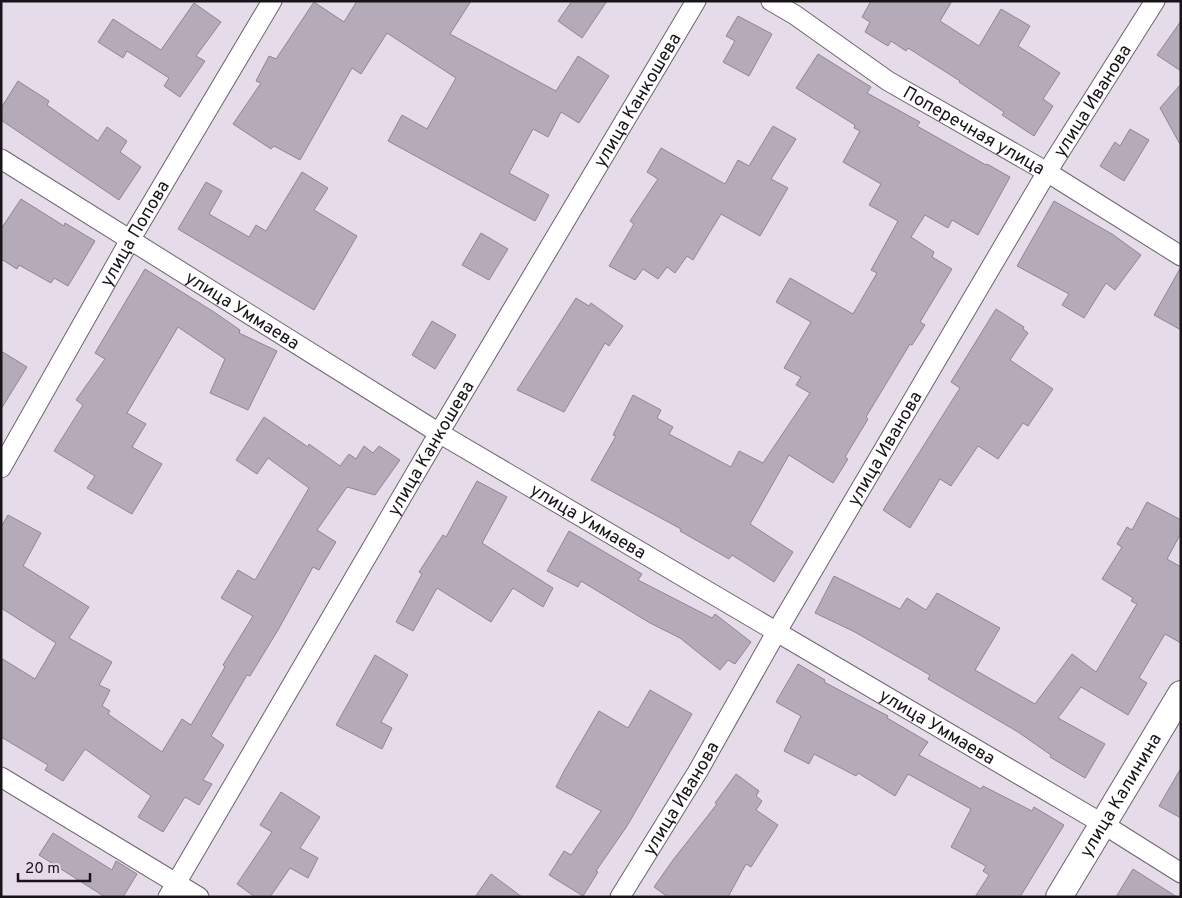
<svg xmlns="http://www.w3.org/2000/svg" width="1182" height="898" viewBox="0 0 1182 898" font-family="Overpass,sans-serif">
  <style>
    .building { fill: #b5abb8; stroke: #908693 }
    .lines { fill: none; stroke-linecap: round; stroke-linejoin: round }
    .street-casing { stroke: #6d6370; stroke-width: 21 }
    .secondary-casing { stroke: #6d6370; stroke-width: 28 }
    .street { stroke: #fff; stroke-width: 19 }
    .secondary { stroke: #fff; stroke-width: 26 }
    .labels { text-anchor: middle; stroke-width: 5; stroke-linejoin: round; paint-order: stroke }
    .street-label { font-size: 18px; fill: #181419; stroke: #e6dbe9 }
  </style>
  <rect width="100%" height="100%" fill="#e6dbe9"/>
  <!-- building -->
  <g class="building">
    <path d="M357 1H471L450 34 556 91 578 56 609 76 579 123 561 112 548 137 533 129 509 173 549 195 535 221 388 141 402 115 427 129 456 78 387 33 361 74 352 68 300 160 274 146 271 149 233 124 261 83 256 81 269 56 276 59 314 2 344 22Z"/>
    <path d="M572 1H607L582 38 558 21Z"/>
    <path d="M871 1H952L940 21 979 46 1001 9 1030 26 1018 46 1060 73 1043 99 1053 106 1034 136 1002 115 1004 112 959 82 960 81 908 48 906 51 891 41 888 46 865 32 870 22 862 17Z"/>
    <path d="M194 3 221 22 196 56 205 61 180 97 164 86 169 78 127 51 123 58 98 42 113 19 161 50Z"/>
    <path d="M738 16 772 34 749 76 723 62 735 41 726 36Z"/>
    <path d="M1181 21V71L1157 55Z"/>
    <path d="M818 54 871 87 867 93 920 122 917 126 986 165 987 164 1010 177 978 235 952 220 948 228 925 215 911 237 934 252 932 257 952 269 920 322 925 325 912 345 910 344 866 417 868 419 845 457 848 459 833 483 789 455 750 524 793 552 774 582 732 555 729 559 680 531 681 529 591 480 616 436 613 435 633 395 661 410 657 418 673 427 669 434 731 467 739 451 763 463 810 393 796 385 801 377 784 368 811 322 776 302 790 278 853 314 877 273 871 270 898 221 869 205 881 184 843 162 860 131 854 128 855 125 796 88Z"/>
    <path d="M18 81 49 101 47 105 98 141 107 127 127 141 120 152 141 167 119 200 1 120V108Z"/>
    <path d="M1181 84V146L1160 108Z"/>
    <path d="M773 126 796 139 771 179 788 188 760 236 721 214 693 260 687 256 675 273 667 267 658 279 643 269 635 280 609 266 634 224 630 221 658 179 647 172 661 148 725 184 738 160 749 166Z"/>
    <path d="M1130 129 1149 140 1124 181 1100 166 1115 142 1120 146Z"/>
    <path d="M302 172 328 188 314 210 357 236 314 310 178 229 206 182 222 191 209 214 249 237 256 225 266 231Z"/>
    <path d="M21 199 64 226 65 223 95 241 68 286 54 278 51 283 19 265 17 269 1 259V229Z"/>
    <path d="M1054 201 1112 234 1141 255 1115 290 1106 283 1084 318 1062 305 1069 294 1017 266Z"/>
    <path d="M481 233 508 249 489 280 462 265Z"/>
    <path d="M1181 267V330L1154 315Z"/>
    <path d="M145 269 214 312 240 330 239 333 277 351 248 410 210 393 225 359 178 327 127 413 146 424 132 447 162 464 132 514 87 488 95 476 54 451 83 405 76 400 105 359 95 353Z"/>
    <path d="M576 298 589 306 591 303 623 326 609 346 605 343 564 412 517 390Z"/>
    <path d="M996 309 1024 327 1023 329 1028 333 1010 360 1053 389 1028 426 1023 423 998 459 978 446 951 486 940 479 910 528 883 510 960 388 951 382Z"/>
    <path d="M432 321 456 335 435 369 412 355Z"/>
    <path d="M1 351 27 367 1 409Z"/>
    <path d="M264 417 308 447 309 444 340 466 349 454 356 459 364 446 373 453 379 446 400 460 375 495 347 487 317 530 336 542 319 570 313 567 278 630 250 676 247 675 211 736 224 745 203 780 212 784 199 805 185 797 163 832 138 817 151 796 85 749 63 781 45 770 48 765 1 737V658L35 679 56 643 1 608V527L8 515 41 533 23 566 89 607 69 638 112 662 99 685 110 690 102 706 110 711 108 714 162 752 182 719 191 725 225 667 223 665 253 616 221 598 238 570 255 580 309 488 268 458 257 474 236 460Z"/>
    <path d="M477 481 507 497 482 543 553 588 543 607 513 588 491 622 437 588 413 631 396 622 422 574 419 572 443 535 446 537Z"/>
    <path d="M1147 502 1181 520V533L1167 559 1181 567V643L1165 634 1139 678 1147 683 1128 715 1081 687 1058 718 1105 744 1085 778 1050 757 1051 755 1018 732 928 679 930 675 853 631 815 613 834 576 900 609 907 598 926 610 937 593 1000 628 975 670 1035 704 1072 654 1096 672 1137 604 1131 601 1133 598 1102 579 1122 547 1117 544 1127 527 1132 530Z"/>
    <path d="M569 531 642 574 638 580 712 618 715 614 751 642 735 664 728 660 720 670 680 638 650 623 581 581 578 587 547 571Z"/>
    <path d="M375 655 408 675 381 722 392 728 382 749 336 725Z"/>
    <path d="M798 664 825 680 824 682 888 716 887 718 928 742 919 755 981 789 983 786 1032 811 1034 807 1064 825 1020 897H975L989 875 983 871 986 866 951 847 971 809 908 774 895 796 858 773 856 776 814 754 809 764 784 751 801 716 776 702Z"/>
    <path d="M650 690 692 714 627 826 596 871 598 872 583 896 549 875 564 851 571 855 601 811 556 787 564 771 599 711 628 728Z"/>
    <path d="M1181 768V818L1159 806Z"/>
    <path d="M736 774 759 791 756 796 762 801 756 810 778 825 751 867 746 864 728 897H668L654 887 673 860 717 804 715 803Z"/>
    <path d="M281 792 320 817 300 848 318 858 308 878 290 868 270 897H255L237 884 272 832 260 825Z"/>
    <path d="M53 833 112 870 116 861 137 874 123 897H105L39 855Z"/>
    <path d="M1133 869 1177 897H1116Z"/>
    <path d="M491 874 522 897H475Z"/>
  </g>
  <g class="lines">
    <defs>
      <g id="street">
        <path id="s1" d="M771 1 795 15 888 81 1047 172 1181 256"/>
        <path id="s2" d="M1 159 439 433 1103 824 1181 873"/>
        <path id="s3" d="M1 468 130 240 272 1"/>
        <path d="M1 777 199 897"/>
        <path id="s4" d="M168 897 439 433 696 1"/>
        <path id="s5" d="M620 897 698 771 777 631 1047 172 1155 1"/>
      </g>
      <g id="secondary">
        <path id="s6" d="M1059 897 1181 694"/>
      </g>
    </defs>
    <!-- street casing -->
    <use href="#street" class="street-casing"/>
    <!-- secondary casing -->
    <use href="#secondary" class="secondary-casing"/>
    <!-- street -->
    <use href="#street" class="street"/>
    <!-- secondary -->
    <use href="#secondary" class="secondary"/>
  </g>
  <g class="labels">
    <!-- street labels -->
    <g class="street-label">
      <text dy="6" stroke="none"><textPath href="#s4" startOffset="925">улица Канкошева</textPath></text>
      <text dy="6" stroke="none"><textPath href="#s5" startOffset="926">улица Иванова</textPath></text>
      <text dy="6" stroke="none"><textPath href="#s1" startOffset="241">Поперечная улица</textPath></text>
      <text dy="6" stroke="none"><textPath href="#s3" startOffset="270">улица Попова</textPath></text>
      <text dy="6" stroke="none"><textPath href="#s2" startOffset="285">улица Уммаева</textPath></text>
      <text dy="6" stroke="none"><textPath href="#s5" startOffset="521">улица Иванова</textPath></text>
      <text dy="6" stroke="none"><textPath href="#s4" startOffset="520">улица Канкошева</textPath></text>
      <text dy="6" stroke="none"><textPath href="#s2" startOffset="690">улица Уммаева</textPath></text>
      <text dy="6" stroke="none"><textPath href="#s2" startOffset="1095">улица Уммаева</textPath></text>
      <text dy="6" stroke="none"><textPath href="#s6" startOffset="119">улица Калинина</textPath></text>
      <text dy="6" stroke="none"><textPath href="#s5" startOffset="116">улица Иванова</textPath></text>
    </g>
  </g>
  <!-- border -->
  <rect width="1182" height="898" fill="none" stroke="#181419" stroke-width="5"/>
  <!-- scale -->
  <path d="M18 873v8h72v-8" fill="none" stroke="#181419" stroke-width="2.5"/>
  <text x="25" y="873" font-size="15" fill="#181419" stroke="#e6dbe9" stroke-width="4" paint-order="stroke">20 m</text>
</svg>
